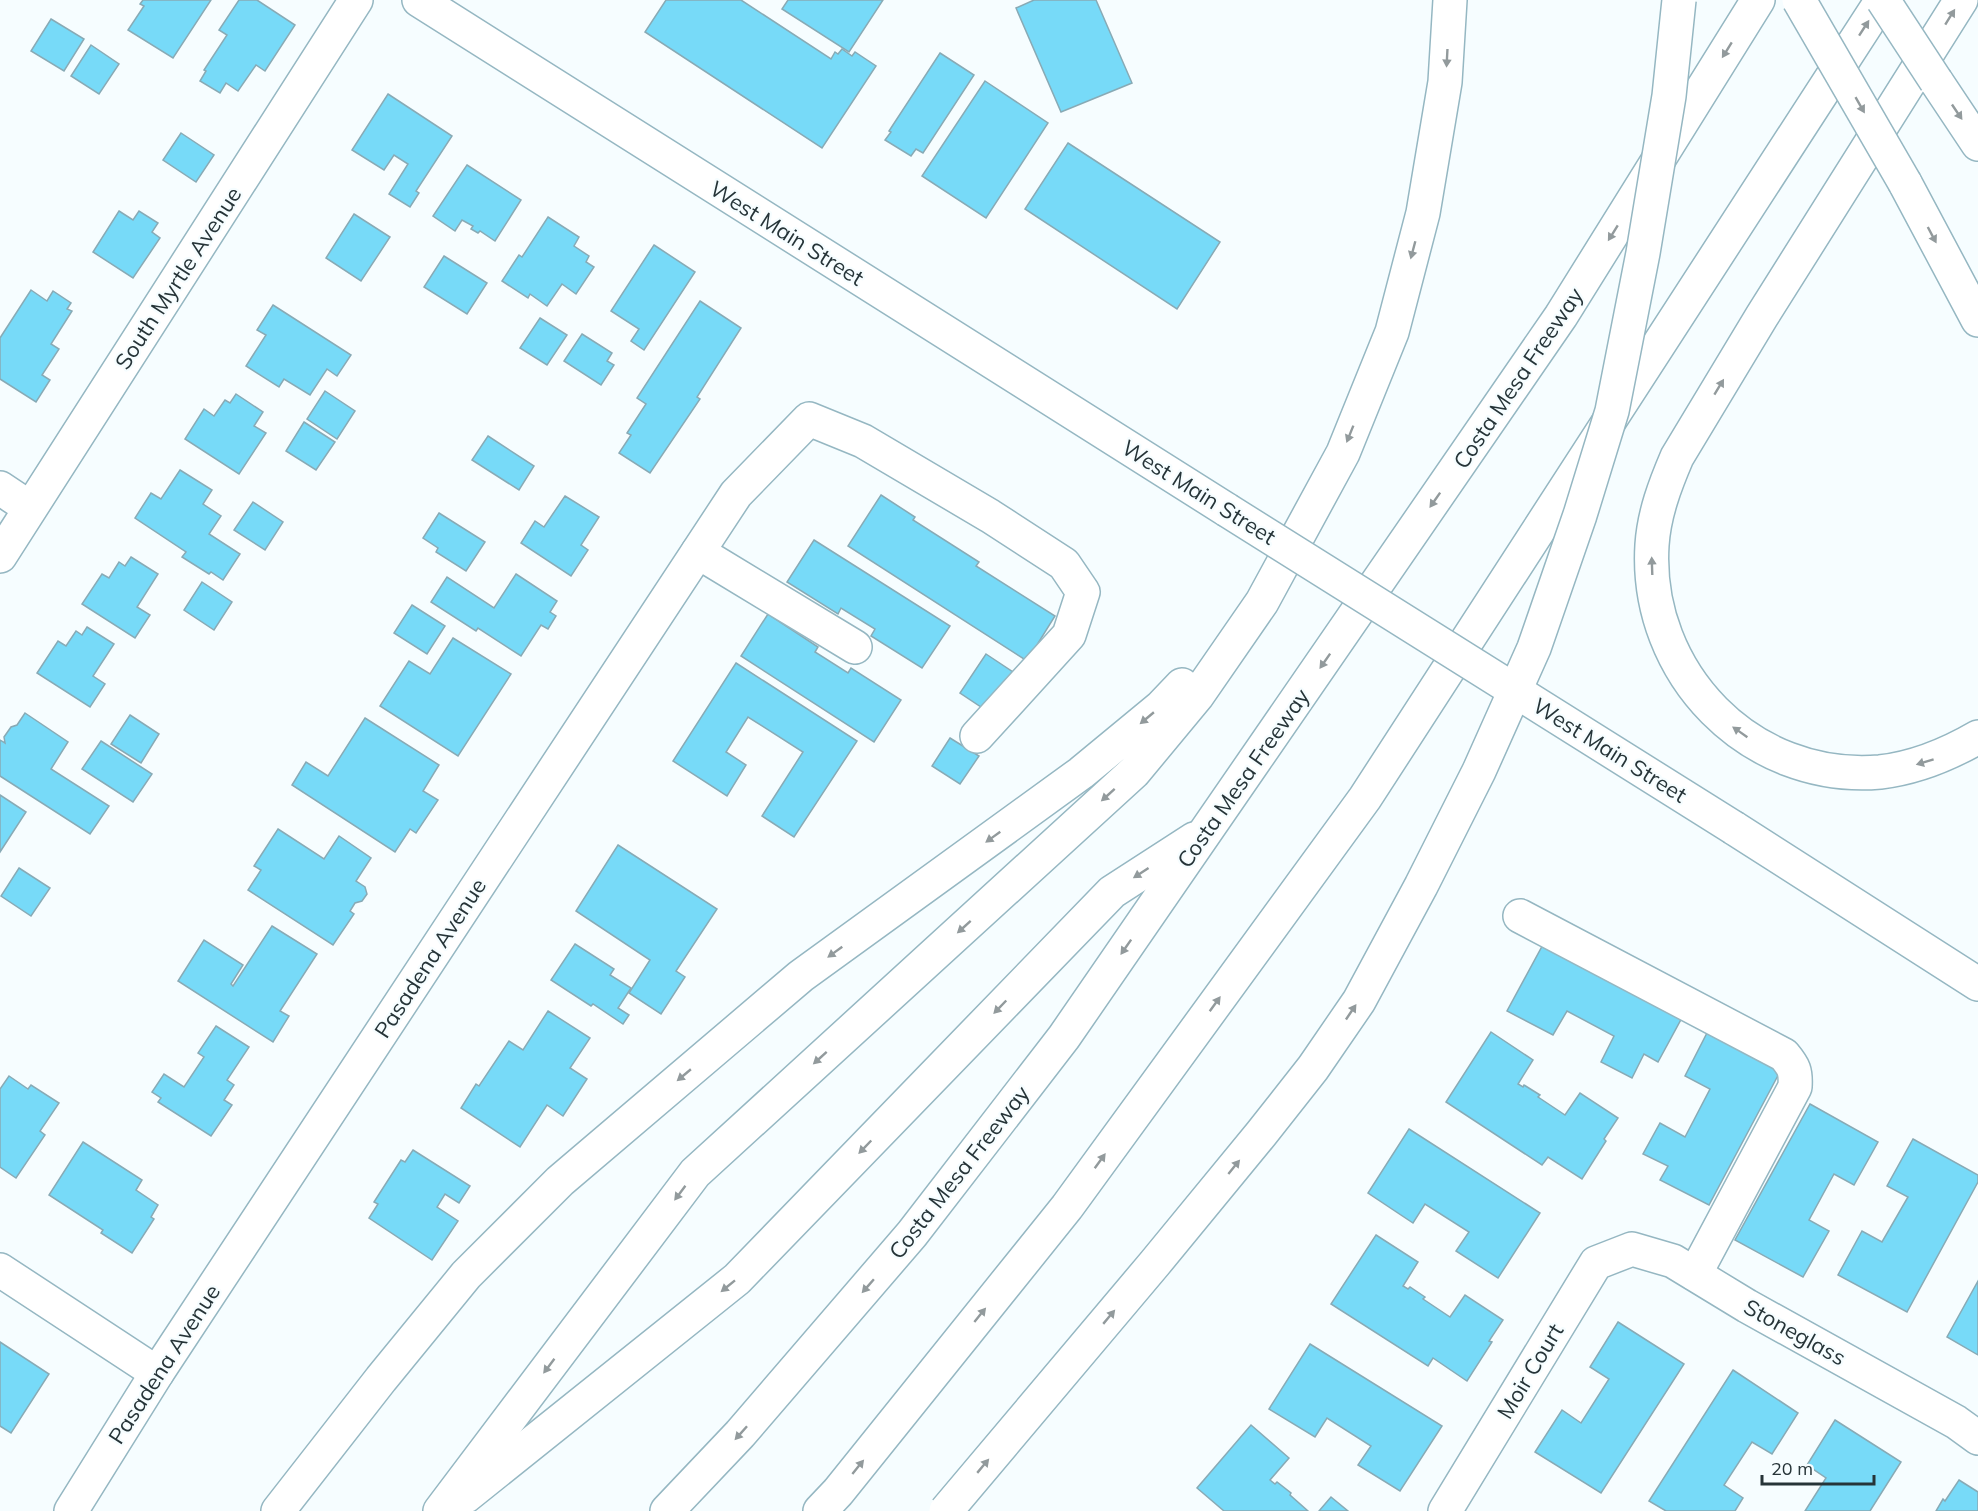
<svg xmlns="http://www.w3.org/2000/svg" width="1978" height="1511" viewBox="0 0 1978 1511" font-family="Mulish,sans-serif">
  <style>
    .building { fill: #77daf8; stroke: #88aab5; stroke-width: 1.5 }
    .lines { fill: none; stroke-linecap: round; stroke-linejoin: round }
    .minor-casing { stroke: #95b7c2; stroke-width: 36 }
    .highway-casing { stroke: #95b7c2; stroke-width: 36 }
    .minor { stroke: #fff; stroke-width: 33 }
    .highway { stroke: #fff; stroke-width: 33 }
    .minor-bridge-casing { stroke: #95b7c2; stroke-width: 36; stroke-linecap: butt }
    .highway-bridge-casing { stroke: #95b7c2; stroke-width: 36; stroke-linecap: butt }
    .minor-bridge { stroke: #fff; stroke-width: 33 }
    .highway-bridge { stroke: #fff; stroke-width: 33 }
    .oneway { fill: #929a9c }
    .labels { text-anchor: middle; stroke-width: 4.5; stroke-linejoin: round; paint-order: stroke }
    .street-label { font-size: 22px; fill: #263438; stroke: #f6fdff }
  </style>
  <rect width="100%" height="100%" fill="#f6fdff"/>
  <!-- building -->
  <g class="building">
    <path d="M143 0H211L173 58 128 30 144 6 140 4Z"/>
    <path d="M239 0H257L295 25 265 71 256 65 238 91 226 83 220 93 200 81 206 71 204 70 227 35 219 30Z"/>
    <path d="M666 0H741L831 59 835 52 838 54 842 49 852 56 855 52 876 66 822 148 645 32Z"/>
    <path d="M788 0H883L849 52 782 9Z"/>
    <path d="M1034 0H1096L1132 83 1061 112 1016 8Z"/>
    <path d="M51 19 84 39 64 71 31 51Z"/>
    <path d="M91 45 119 64 99 94 71 76Z"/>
    <path d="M940 53 974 75 923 153 916 149 911 156 885 140 891 132 889 131Z"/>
    <path d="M985 81 1048 123 986 218 922 176Z"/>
    <path d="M388 94 452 136 416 191 419 193 410 207 389 194 408 164 394 155 384 170 352 150Z"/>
    <path d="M181 133 214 155 196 182 163 160Z"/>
    <path d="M1068 143 1220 242 1177 309 1025 209Z"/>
    <path d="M467 165 521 200 495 241 480 231 478 233 471 229 473 226 462 220 455 231 433 216Z"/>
    <path d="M119 211 133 220 139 211 158 223 152 232 160 238 133 278 93 252Z"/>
    <path d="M354 214 390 237 361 281 326 258Z"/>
    <path d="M548 217 579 237 574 246 589 256 586 262 594 267 576 294 562 284 547 306 530 294 528 298 502 281 519 255 522 257Z"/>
    <path d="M654 245 695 272 644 350 631 341 639 329 611 311Z"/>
    <path d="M444 256 487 283 467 314 424 287Z"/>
    <path d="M31 290 47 301 53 291 71 303 67 309 72 311 51 344 59 349 42 375 50 380 36 402 0 379V338Z"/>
    <path d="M700 301 741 328 697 397 700 399 650 473 619 453 631 435 627 433 646 404 637 398Z"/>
    <path d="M273 305 351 355 337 376 327 369 310 395 284 379 279 387 246 366 266 335 257 330Z"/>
    <path d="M540 318 567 335 547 365 520 348Z"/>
    <path d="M582 334 612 353 607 361 614 365 601 385 564 361Z"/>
    <path d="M325 391 355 411 337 439 307 419Z"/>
    <path d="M236 394 263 412 254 426 266 433 239 474 185 439 204 409 214 416 225 400 230 403Z"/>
    <path d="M304 422 335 442 316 470 286 451Z"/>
    <path d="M488 436 534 466 519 490 472 460Z"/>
    <path d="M180 470 212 490 203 504 221 516 209 534 240 554 223 580 211 572 209 574 182 557 186 552 135 518 151 493 161 499Z"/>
    <path d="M881 495 915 517 913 520 979 562 976 566 1055 616 1027 661 848 546Z"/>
    <path d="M565 496 599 517 581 545 588 550 571 576 521 543 535 521 544 527Z"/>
    <path d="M253 502 283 522 265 550 234 530Z"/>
    <path d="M439 513 485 542 466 571 436 552 438 548 423 538Z"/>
    <path d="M814 540 950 626 922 668 871 636 875 629 841 608 838 614 787 582Z"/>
    <path d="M131 557 158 574 137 607 150 615 135 638 82 604 102 574 109 578 119 562 125 566Z"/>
    <path d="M516 574 557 601 550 612 556 616 548 629 541 625 521 656 478 628 476 631 431 602 447 577 494 608Z"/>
    <path d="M202 582 232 602 214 630 184 610Z"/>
    <path d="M412 605 445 626 427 654 394 633Z"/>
    <path d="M768 614 818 647 815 652 848 673 851 668 901 700 874 742 741 656Z"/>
    <path d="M87 627 114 644 93 676 105 684 90 707 37 673 58 641 66 646 76 631 82 635Z"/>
    <path d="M453 638 511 674 458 756 380 706 409 661 430 674Z"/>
    <path d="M986 654 1016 674 990 713 960 693Z"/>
    <path d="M736 663 857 741 794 837 762 816 803 752 748 717 726 752 746 765 727 796 673 761Z"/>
    <path d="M25 713 68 742 51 769 109 806 90 834 0 776V740L5 743 4 737 11 727 17 725Z"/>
    <path d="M130 715 159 734 141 763 111 744Z"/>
    <path d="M365 718 439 765 423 791 438 800 416 833 410 829 395 852 292 785 306 762 328 776Z"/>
    <path d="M950 738 979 756 960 784 932 766Z"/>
    <path d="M101 741 152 774 133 802 82 769Z"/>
    <path d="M0 795 26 812 0 852Z"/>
    <path d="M278 829 324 859 339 836 371 858 356 881 365 887 367 894 362 901 355 903 350 911 354 914 333 945 248 890 261 870 254 866Z"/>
    <path d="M618 845 717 909 676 971 685 977 661 1014 629 993 650 960 576 911Z"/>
    <path d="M19 868 50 888 31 916 1 896Z"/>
    <path d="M272 926 317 954 280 1011 289 1016 273 1042 178 981 204 940 243 965 231 984 233 986Z"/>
    <path d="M1546 939 1684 1014 1658 1062 1644 1054 1632 1078 1601 1062 1614 1036 1567 1011 1553 1035 1507 1011Z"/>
    <path d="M575 944 614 969 610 975 631 988 618 1008 629 1015 623 1024 593 1004 591 1006 551 980Z"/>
    <path d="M548 1011 590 1038 570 1068 587 1079 563 1116 547 1105 520 1147 461 1108 476 1084 479 1086 509 1041 523 1050Z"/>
    <path d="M216 1026 249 1047 227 1080 234 1085 224 1100 232 1105 211 1136 158 1102 161 1098 152 1092 164 1074 184 1087 204 1057 198 1053Z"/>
    <path d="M1709 1029 1782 1068 1709 1205 1660 1180 1668 1166 1643 1154 1660 1123 1685 1137 1710 1089 1685 1076Z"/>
    <path d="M1491 1032 1533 1060 1518 1084 1523 1087 1524 1085 1540 1095 1538 1097 1565 1115 1580 1093 1618 1118 1604 1139 1606 1141 1582 1179 1548 1157 1542 1165 1446 1102Z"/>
    <path d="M9 1076 28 1089 31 1085 59 1103 40 1131 45 1135 16 1178 0 1167V1089Z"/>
    <path d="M1810 1104 1878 1142 1854 1185 1834 1174 1809 1220 1829 1231 1803 1277 1735 1240Z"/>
    <path d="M1409 1129 1540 1213 1498 1278 1456 1251 1469 1232 1425 1204 1413 1223 1368 1193Z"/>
    <path d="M1913 1139 1978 1175V1182L1907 1312 1838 1275 1862 1231 1882 1242 1908 1197 1887 1186Z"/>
    <path d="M83 1142 142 1180 136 1190 158 1205 151 1217 154 1219 132 1253 101 1233 103 1230 49 1195Z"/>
    <path d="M413 1150 470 1186 459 1203 445 1194 437 1207 458 1221 432 1260 369 1218 378 1204 374 1202 401 1160 405 1162Z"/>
    <path d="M1376 1235 1418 1262 1403 1286 1408 1289 1410 1287 1425 1297 1423 1299 1450 1317 1465 1295 1503 1320 1489 1341 1492 1342 1467 1381 1433 1358 1428 1366 1331 1304Z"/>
    <path d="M1978 1281V1355L1947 1337Z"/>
    <path d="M1618 1322 1684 1364 1601 1493 1535 1452 1562 1410 1581 1423 1609 1379 1590 1367Z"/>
    <path d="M0 1342 49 1374 11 1433 0 1426Z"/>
    <path d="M1310 1344 1442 1426 1400 1491 1358 1465 1371 1446 1327 1418 1315 1437 1269 1409Z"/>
    <path d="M1733 1370 1798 1413 1772 1454 1752 1442 1724 1485 1743 1498 1735 1511H1666L1649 1501Z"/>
    <path d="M1835 1420 1901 1462 1870 1511H1805L1826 1478 1807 1465Z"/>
    <path d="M1251 1425 1289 1458 1270 1480 1275 1484 1277 1482 1291 1493 1290 1495 1308 1511H1224L1197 1488Z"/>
    <path d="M1959 1480 1978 1492V1511H1936L1943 1499 1945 1501Z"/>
    <path d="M1331 1497 1348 1511H1319Z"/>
  </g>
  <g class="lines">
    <defs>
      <g id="minor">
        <path d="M419 0 1227 510"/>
        <path d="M0 488 30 508"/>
        <path d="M698 552 855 647"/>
        <path d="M0 556 356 0"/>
        <path d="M1734 828 1978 984"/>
        <path d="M1520 916 1784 1055C1794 1067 1796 1071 1795 1087L1695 1274"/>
        <path d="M0 1270 157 1373"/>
        <path d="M71 1511 157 1373 736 494 809 419 863 441 990 516 1064 564 1083 592 1069 635 977 736"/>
        <path d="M1445 1511 1596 1263 1632 1249 1673 1261 1747 1306 1956 1422 1978 1438"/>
      </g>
      <g id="highway">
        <path d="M1961 0 1762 316 1677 457C1665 485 1654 514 1652 545 1644 673 1750 783 1880 772 1915 768 1947 755 1978 737"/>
        <path d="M1936 81 1978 144"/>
        <path d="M1905 183 1978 320"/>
        <path d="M466 1496 737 1279 1112 892 1194 839"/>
        <path d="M278 1511 381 1379 466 1275 560 1181 801 976 1081 773 1161 707 1182 685"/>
        <path d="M440 1511 695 1173 1134 772 1197 696 1262 602 1343 453 1392 332 1423 213 1445 82 1450 0"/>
        <path d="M667 1511 740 1434 912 1234 1064 1037 1561 316 1758 0"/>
        <path d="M820 1511 838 1492 1067 1207 1365 798 1882 0"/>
      </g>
    </defs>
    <!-- minor casing -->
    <use href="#minor" class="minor-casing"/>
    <!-- highway casing -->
    <use href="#highway" class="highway-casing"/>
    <!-- minor -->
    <use href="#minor" class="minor"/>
    <!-- highway -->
    <use href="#highway" class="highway"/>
    <defs>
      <path id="minor-bridge" d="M1227 510 1734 828"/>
      <g id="highway-bridge">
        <path d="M1799 0 1905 183"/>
        <path d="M1883 0 1936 81"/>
        <path d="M946 1511 1155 1263 1261 1134 1313 1068 1359 1001 1421 886 1479 771 1534 648 1580 515 1612 411 1643 253 1669 96 1679 0"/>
      </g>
    </defs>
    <!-- minor-bridge casing -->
    <use href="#minor-bridge" class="minor-bridge-casing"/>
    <!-- highway-bridge casing -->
    <use href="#highway-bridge" class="highway-bridge-casing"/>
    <!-- minor-bridge -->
    <use href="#minor-bridge" class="minor-bridge"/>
    <!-- highway-bridge -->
    <use href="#highway-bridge" class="highway-bridge"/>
  </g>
  <!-- one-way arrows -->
  <defs><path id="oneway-solid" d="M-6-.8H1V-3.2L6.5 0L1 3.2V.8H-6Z" transform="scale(1.5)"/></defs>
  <g class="oneway">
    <use href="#oneway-solid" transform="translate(1950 17) rotate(-58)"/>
    <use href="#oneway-solid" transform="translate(1864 28) rotate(-57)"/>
    <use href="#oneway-solid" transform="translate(1727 50) rotate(122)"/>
    <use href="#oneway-solid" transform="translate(1447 58) rotate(93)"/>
    <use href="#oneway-solid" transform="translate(1860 105) rotate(60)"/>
    <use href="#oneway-solid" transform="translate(1957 112) rotate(56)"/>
    <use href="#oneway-solid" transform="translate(1613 233) rotate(122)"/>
    <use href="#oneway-solid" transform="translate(1932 235) rotate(62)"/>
    <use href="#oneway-solid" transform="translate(1413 250) rotate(105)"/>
    <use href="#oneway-solid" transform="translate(1719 387) rotate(-59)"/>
    <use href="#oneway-solid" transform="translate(1350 434) rotate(112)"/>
    <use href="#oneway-solid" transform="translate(1435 500) rotate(125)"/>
    <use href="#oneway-solid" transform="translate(1652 566) rotate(-92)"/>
    <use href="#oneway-solid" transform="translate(1325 661) rotate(125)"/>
    <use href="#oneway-solid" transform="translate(1147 718) rotate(140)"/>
    <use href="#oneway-solid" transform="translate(1740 732) rotate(-145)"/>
    <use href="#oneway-solid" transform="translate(1925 762) rotate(163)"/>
    <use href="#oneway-solid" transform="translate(1108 795) rotate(138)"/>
    <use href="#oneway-solid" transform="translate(993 837) rotate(144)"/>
    <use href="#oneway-solid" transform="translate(1141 873) rotate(147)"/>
    <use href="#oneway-solid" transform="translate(964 927) rotate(138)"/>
    <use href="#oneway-solid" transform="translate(1126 947) rotate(125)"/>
    <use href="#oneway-solid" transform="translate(835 952) rotate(144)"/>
    <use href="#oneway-solid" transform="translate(1215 1004) rotate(-54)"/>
    <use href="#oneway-solid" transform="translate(1000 1007) rotate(134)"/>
    <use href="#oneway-solid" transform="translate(1351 1012) rotate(-56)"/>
    <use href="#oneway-solid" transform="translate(820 1058) rotate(138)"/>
    <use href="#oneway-solid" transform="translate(684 1075) rotate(140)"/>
    <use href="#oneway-solid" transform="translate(865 1147) rotate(134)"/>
    <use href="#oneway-solid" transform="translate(1100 1161) rotate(-54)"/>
    <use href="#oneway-solid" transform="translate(1234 1167) rotate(-51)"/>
    <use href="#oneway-solid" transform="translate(680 1193) rotate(127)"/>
    <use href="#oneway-solid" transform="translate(728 1286) rotate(141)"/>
    <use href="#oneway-solid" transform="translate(868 1286) rotate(131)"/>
    <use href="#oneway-solid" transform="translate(980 1315) rotate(-51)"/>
    <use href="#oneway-solid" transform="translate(1109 1317) rotate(-50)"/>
    <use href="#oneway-solid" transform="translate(549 1366) rotate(127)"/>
    <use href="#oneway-solid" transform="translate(741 1433) rotate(132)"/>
    <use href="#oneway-solid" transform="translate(983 1466) rotate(-50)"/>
    <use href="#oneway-solid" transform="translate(858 1467) rotate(-51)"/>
  </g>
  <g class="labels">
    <!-- street labels -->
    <g class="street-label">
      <text transform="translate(787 233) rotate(32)" y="8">West Main Street</text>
      <text transform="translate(178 278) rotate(-57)" y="8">South Myrtle Avenue</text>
      <text transform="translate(1518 378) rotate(-56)" y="8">Costa Mesa Freeway</text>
      <text transform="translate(1199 492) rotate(32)" y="8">West Main Street</text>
      <text transform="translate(1610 750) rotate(32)" y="8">West Main Street</text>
      <text transform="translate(1243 778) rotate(-55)" y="8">Costa Mesa Freeway</text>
      <text transform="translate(430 958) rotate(-57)" y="8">Pasadena Avenue</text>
      <text transform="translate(959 1172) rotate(-52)" y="8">Costa Mesa Freeway</text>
      <text transform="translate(1795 1332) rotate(29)" y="8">Stoneglass</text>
      <text transform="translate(164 1364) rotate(-57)" y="8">Pasadena Avenue</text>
      <text transform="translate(1530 1371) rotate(-59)" y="8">Moir Court</text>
    </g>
  </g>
  <!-- scale -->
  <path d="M1762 1475v9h112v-9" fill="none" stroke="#263438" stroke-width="3"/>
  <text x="1771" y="1475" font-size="18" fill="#263438" stroke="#f6fdff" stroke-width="4.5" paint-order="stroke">20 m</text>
</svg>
